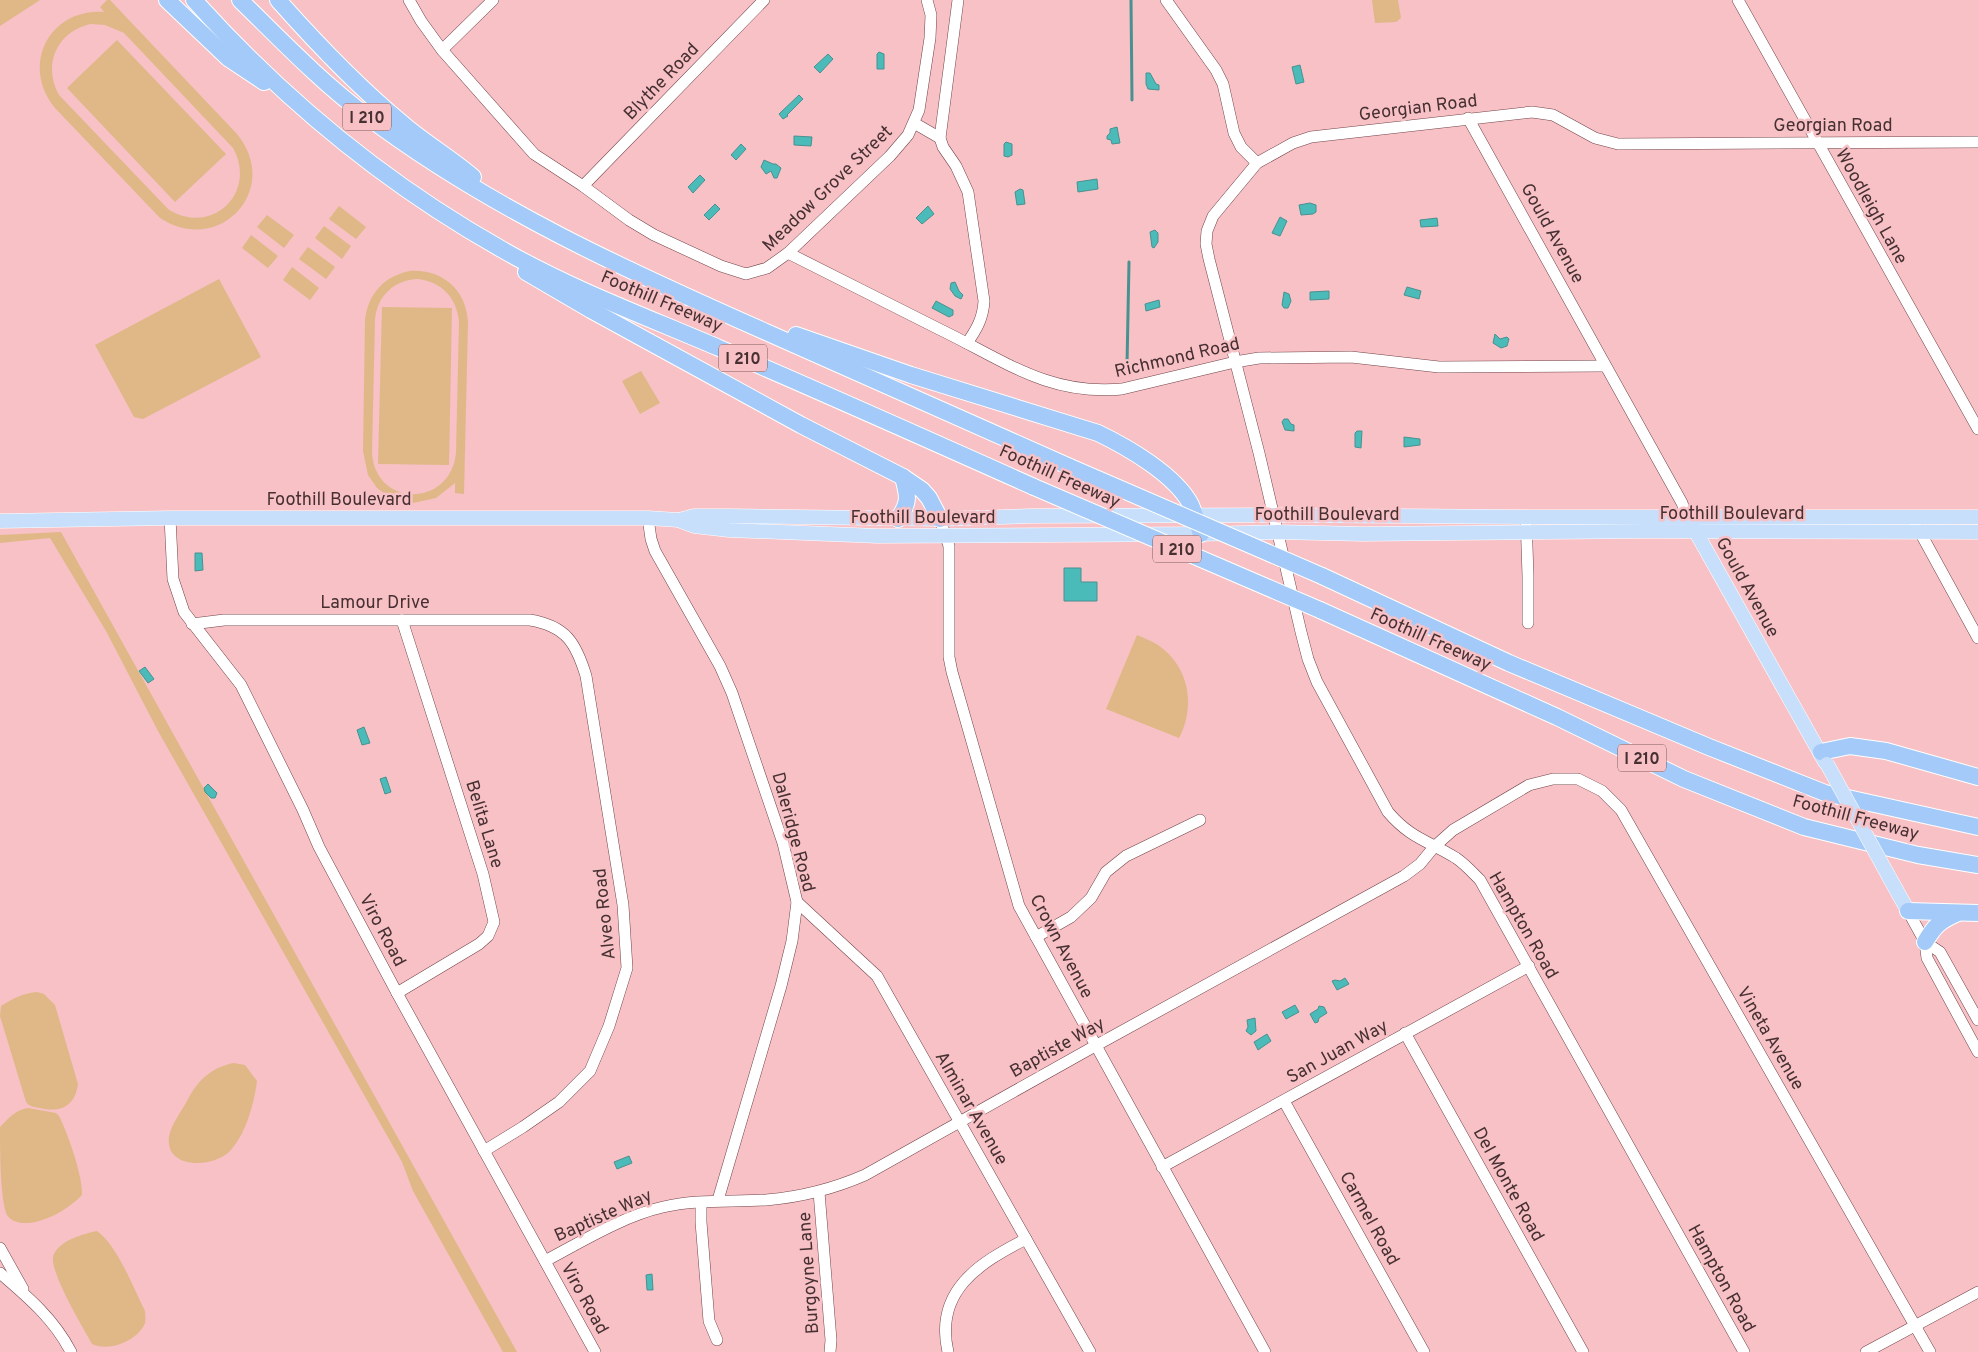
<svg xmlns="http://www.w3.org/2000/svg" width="1978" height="1352" viewBox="0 0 1978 1352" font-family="Overpass,sans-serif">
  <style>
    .green { fill: #e0b887; fill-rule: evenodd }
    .water { fill: #4abbb8; stroke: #499190 }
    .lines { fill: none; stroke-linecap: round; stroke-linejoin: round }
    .stream { stroke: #499190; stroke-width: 3 }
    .minor-casing { stroke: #714449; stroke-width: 12 }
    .major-casing { stroke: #fff; stroke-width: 15 }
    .highway-casing { stroke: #fff; stroke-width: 18 }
    .minor { stroke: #fff; stroke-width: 11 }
    .major { stroke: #c8dffb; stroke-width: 14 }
    .highway { stroke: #a3caf8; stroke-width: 16 }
    .major-bridge-casing { stroke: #fff; stroke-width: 15; stroke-linecap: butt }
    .highway-bridge-casing { stroke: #fff; stroke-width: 18; stroke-linecap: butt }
    .major-bridge { stroke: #c8dffb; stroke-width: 14 }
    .highway-bridge { stroke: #a3caf8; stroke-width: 16 }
    .labels { text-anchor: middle; stroke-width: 5; stroke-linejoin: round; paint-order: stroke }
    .shield { fill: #f7c1c6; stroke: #7b5c5e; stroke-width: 1 }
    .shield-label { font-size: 16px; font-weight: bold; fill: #463032 }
    .street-label { font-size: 18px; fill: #463032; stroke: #f7c1c6 }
  </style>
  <rect width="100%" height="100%" fill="#f7c1c6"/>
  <!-- green -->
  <g class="green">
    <path d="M0 0H40L0 26Z"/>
    <path d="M107 0H110L237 134C282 189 220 257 160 218L55 108C20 66 49 8 104 12L100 7ZM91 24 105 25 124 33 233 148C258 193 211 237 168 209L59 95C42 65 57 31 91 24Z"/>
    <path d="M1372 0H1398L1401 18 1396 22 1375 23Z"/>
    <path d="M117 40 226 154 175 202 67 88Z"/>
    <path d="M339 206 366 227 356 239 329 219Z"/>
    <path d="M267 215 294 235 284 248 257 227Z"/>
    <path d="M324 226 351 246 342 259 315 238Z"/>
    <path d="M251 235 278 256 268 268 242 248Z"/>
    <path d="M308 247 335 267 326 279 299 259Z"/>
    <path d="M292 267 319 288 310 300 283 280Z"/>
    <path d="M410 271C442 269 466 289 468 322L464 494 455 493V483L436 498 413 503 390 498 377 488 368 475 363 451 365 320C368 294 384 276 410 271ZM418 279C442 282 457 298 459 322L456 453C450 509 374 507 372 452L375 320C377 296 394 280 418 279Z"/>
    <path d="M219 279 261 357 143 419 134 417 95 345Z"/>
    <path d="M382 307 452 308 449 465 378 464Z"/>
    <path d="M641 371 660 403 640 414 622 381Z"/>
    <path d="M61 532 517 1352H503L413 1191 402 1162 158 731 106 631 50 538 0 543V535Z"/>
    <path d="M1137 635C1144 638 1152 641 1158 645 1189 666 1196 706 1179 738L1106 709Z"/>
    <path d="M37 992 44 994 55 1005 78 1084C75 1106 61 1113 40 1108 34 1107 30 1107 26 1102L0 1016 1 1006C12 999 23 993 37 992Z"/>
    <path d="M234 1063 245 1065 257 1081C254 1104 246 1134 230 1151 214 1168 165 1170 169 1137 171 1124 182 1111 188 1099 198 1080 212 1067 234 1063Z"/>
    <path d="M28 1108 56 1113 59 1116C68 1134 83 1176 82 1195 69 1208 56 1216 39 1221 30 1224 13 1225 7 1215 0 1200 0 1146 0 1127 9 1118 15 1110 28 1108Z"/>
    <path d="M97 1231C117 1245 134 1289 145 1311 145 1314 146 1319 145 1323 138 1341 109 1352 92 1344 84 1329 46 1267 54 1254 61 1240 83 1234 97 1231Z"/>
  </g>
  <!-- water -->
  <g class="water">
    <path d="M879 52 884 54V69H877V54Z"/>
    <path d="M828 54 833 59 820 73 814 67Z"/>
    <path d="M1300 65 1304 82 1296 84 1292 67Z"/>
    <path d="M1146 73H1150L1156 84 1159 85V90L1148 89 1146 84Z"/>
    <path d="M799 95 803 99 787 115 788 116 783 119 779 114Z"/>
    <path d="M1117 127 1120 143 1112 144 1111 140 1107 139V136L1110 133V129Z"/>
    <path d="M794 136 812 137 811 146 794 145Z"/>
    <path d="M1006 142 1012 144V155L1008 157 1004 156V144Z"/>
    <path d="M741 144 746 149 736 160 731 155Z"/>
    <path d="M764 160 773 164H776L781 168 777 178H774L771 171 766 174 761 167Z"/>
    <path d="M700 175 705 180 693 193 688 187Z"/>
    <path d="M1097 179 1098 189 1078 192 1077 182Z"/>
    <path d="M1020 189 1023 190 1025 204 1017 205 1015 192Z"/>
    <path d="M1310 203 1316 205V212L1313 214 1301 215 1299 205Z"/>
    <path d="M715 204 720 209 709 220 704 215Z"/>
    <path d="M928 206 934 214 922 224 916 218Z"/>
    <path d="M1280 217 1287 221 1280 236 1272 233Z"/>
    <path d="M1437 218 1438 226 1421 227 1420 220Z"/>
    <path d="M1155 230 1158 233V242L1154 248 1152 247 1150 232Z"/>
    <path d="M955 282 959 291 963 295 961 299 955 296 950 289 951 283Z"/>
    <path d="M1407 287 1421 291 1419 299 1404 295Z"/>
    <path d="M1329 291V299L1310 300V292Z"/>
    <path d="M1284 292 1289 294 1291 301 1288 308H1284L1282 305Z"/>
    <path d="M1159 300 1160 307 1146 311 1145 304Z"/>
    <path d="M936 301 953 310V315L949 317 932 308Z"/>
    <path d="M1495 334 1500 339 1507 337 1509 339 1507 346 1501 348 1493 343Z"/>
    <path d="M1284 419H1288L1291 424 1294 425V431L1285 430 1282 422Z"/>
    <path d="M1357 431H1362L1361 448 1355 447V433Z"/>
    <path d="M1404 437 1420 439V445L1404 447Z"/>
    <path d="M195 553H202L203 570 195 571Z"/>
    <path d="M1064 568H1081V582H1097V601H1064Z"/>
    <path d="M145 667 154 679 148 683 139 671Z"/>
    <path d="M364 727 370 743 362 745 357 730Z"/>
    <path d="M386 777 391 792 385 794 380 779Z"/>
    <path d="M208 784 217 793 215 798H211L205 792 204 788Z"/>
    <path d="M1345 978 1349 984 1337 990 1332 981 1335 980 1340 981Z"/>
    <path d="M1295 1005 1299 1012 1286 1019 1282 1012Z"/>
    <path d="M1319 1006 1324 1007 1327 1013 1319 1018 1318 1022 1315 1023 1310 1014 1318 1009Z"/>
    <path d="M1255 1018 1256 1031 1251 1035 1246 1031 1248 1027 1247 1020Z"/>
    <path d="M1267 1034 1271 1041 1258 1050 1254 1042Z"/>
    <path d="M629 1156 632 1163 617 1169 614 1162Z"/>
    <path d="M652 1274 653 1290H647L646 1275Z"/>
  </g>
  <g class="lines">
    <!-- stream -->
    <g class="stream">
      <path d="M1131 0 1132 100"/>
      <path d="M1127 365 1129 262"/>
    </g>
    <defs>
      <g id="minor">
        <path d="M409 0 421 21 442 50 534 154 583 186 629 220 654 235 721 266 746 274 767 268 788 253 890 156 908 135 919 110 930 38 931 15 927 0"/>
        <path d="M958 0 940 138 943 147 956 166 968 192 984 301C983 318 977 329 967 343"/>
        <path d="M1166 0 1216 70 1223 84 1234 133 1241 147 1257 163"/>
        <path d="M1738 0 1978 429"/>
        <path d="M442 50 493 0"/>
        <path d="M1468 118 1682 503 1687 517"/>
        <path d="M914 123 940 138"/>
        <path d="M583 186 764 0"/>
        <path d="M788 253C839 279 890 304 941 330 1003 360 1049 396 1122 389L1235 362 1259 358 1351 357 1439 367 1605 366"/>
        <path d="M1909 516 1920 532 1978 638"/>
        <path d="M1526 517 1528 576V623"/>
        <path d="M170 518 173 579 184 612 241 685 303 810 319 847 397 993 595 1352"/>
        <path d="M648 518 651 539 655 551 720 666 732 693 783 843 797 902 792 941 781 986 718 1200"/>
        <path d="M940 519 949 546V657L952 672 1019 906 1265 1352"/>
        <path d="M192 624 224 620H530C566 626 576 643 586 676L623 905 627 968 609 1026 590 1071 559 1102 523 1127 484 1151"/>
        <path d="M797 902 877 976 1090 1352"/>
        <path d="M1908 911 1925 942 1927 958 1978 1052"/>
        <path d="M1036 937 1071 917 1091 898 1106 872 1126 856 1200 820"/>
        <path d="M1925 942 1940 952 1978 1020"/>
        <path d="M397 993 479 944 488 936 494 922 483 874 402 620"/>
        <path d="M1405 1033 1583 1352"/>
        <path d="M1284 1101 1424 1352"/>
        <path d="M1162 1167 1529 966"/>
        <path d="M819 1192 831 1340 830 1352"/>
        <path d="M701 1203V1222L709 1321 717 1340"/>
        <path d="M0 1248 23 1289"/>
        <path d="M545 1261C581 1242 623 1216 663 1207 697 1199 731 1202 766 1200 801 1197 833 1189 865 1175L1095 1046 1404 876 1420 864 1434 847 1453 830 1529 785 1553 779H1578L1602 791 1621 810 1930 1352"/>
        <path d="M0 1273C28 1297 54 1319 71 1352"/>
        <path d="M948 1352C934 1291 979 1263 1026 1239"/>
        <path d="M1744 1352 1480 880C1473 873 1465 864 1456 858 1429 841 1411 839 1388 812L1317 682 1308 659 1301 632 1259 453 1209 259 1206 244 1207 231 1213 216 1257 163 1293 143 1311 137 1532 112 1553 115 1595 138 1618 144 1978 142"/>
        <path d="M1866 1352 1978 1292"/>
      </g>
      <g id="major">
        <path d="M679 520 694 516H729L940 519 1030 516 1273 515 1526 517H1978"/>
        <path d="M0 521 170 518H648L678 520 694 526 729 530 878 536 1201 534 1277 532 1363 534 1648 531 1978 532"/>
        <path d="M1692 525 1825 762"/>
        <path d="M1888 875 1908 911"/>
      </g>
      <g id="highway">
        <path d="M167 0 228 58 264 82"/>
        <path d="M194 0C283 99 387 185 503 250 571 289 647 317 719 348 824 393 929 440 1034 487"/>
        <path d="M240 0C281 40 322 83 368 117 489 208 628 271 766 332 867 377 969 422 1070 467"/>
        <path d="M278 0C317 44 358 87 403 124 425 143 451 158 473 177"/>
        <path d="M526 272 591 310 801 425 903 477 922 490 929 498 940 519"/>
        <path d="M796 335 911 375 1098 433C1127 447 1176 475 1191 505 1195 515 1198 525 1201 534"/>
        <path d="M898 519C910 502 908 496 903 477"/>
        <path d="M1322 576 1509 663 1709 747 1825 793 1978 827"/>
        <path d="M1320 610 1557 717 1684 779 1804 827 1918 855 1978 865"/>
        <path d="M1821 752 1850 746 1886 751 1978 777"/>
        <path d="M1908 911 1978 913"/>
        <path d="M1925 942C1935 925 1940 921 1958 913"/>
      </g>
    </defs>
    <!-- minor casing -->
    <use href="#minor" class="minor-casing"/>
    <!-- major casing -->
    <use href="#major" class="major-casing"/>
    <!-- highway casing -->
    <use href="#highway" class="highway-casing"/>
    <!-- minor -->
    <use href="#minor" class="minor"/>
    <!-- major -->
    <use href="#major" class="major"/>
    <!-- highway -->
    <use href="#highway" class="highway"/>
    <defs>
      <path id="major-bridge" d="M1827 764 1888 875"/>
      <g id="highway-bridge">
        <path d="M1070 467 1322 576"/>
        <path d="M1034 487 1320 610"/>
      </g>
    </defs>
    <!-- major-bridge casing -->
    <use href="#major-bridge" class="major-bridge-casing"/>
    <!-- highway-bridge casing -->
    <use href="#highway-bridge" class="highway-bridge-casing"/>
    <!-- major-bridge -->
    <use href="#major-bridge" class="major-bridge"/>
    <!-- highway-bridge -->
    <use href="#highway-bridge" class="highway-bridge"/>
  </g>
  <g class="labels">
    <!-- shield labels -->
    <g class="shield">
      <rect x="343" y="103.5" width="48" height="27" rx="4"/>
      <rect x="719" y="344.5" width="48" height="27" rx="4"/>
      <rect x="1153" y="535.5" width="48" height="27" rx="4"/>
      <rect x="1618" y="744.5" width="48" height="27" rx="4"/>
    </g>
    <g class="shield-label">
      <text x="367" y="123">I 210</text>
      <text x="743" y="364">I 210</text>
      <text x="1177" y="555">I 210</text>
      <text x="1642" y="764">I 210</text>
    </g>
    <!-- street labels -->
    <g class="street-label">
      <text transform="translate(661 81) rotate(-46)" y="6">Blythe Road</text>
      <text transform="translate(1418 107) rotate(-7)" y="6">Georgian Road</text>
      <text x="1833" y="131">Georgian Road</text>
      <text transform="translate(827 188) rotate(-44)" y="6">Meadow Grove Street</text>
      <text transform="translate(1872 206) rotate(61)" y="6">Woodleigh Lane</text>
      <text transform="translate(1553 233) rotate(61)" y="6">Gould Avenue</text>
      <text transform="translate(662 301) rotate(23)" y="6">Foothill Freeway</text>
      <text transform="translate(1177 357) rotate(-13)" y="6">Richmond Road</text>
      <text transform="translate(1060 476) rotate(24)" y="6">Foothill Freeway</text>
      <text x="339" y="505">Foothill Boulevard</text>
      <text x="1732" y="519">Foothill Boulevard</text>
      <text x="1327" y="520">Foothill Boulevard</text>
      <text x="923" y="523">Foothill Boulevard</text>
      <text transform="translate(1748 587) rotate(61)" y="6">Gould Avenue</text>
      <text x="375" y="608">Lamour Drive</text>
      <text transform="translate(1431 639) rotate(24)" y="6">Foothill Freeway</text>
      <text transform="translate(1856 817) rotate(15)" y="6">Foothill Freeway</text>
      <text transform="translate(485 824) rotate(73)" y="6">Belita Lane</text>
      <text transform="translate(794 832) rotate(75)" y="6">Daleridge Road</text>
      <text transform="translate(604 914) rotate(-96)" y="6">Alveo Road</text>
      <text transform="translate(1524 925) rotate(60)" y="6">Hampton Road</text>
      <text transform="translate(383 930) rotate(62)" y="6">Viro Road</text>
      <text transform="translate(1062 946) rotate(62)" y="6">Crown Avenue</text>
      <text transform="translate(1771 1038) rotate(60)" y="6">Vineta Avenue</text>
      <text transform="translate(1057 1047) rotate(-29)" y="6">Baptiste Way</text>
      <text transform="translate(1337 1051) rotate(-29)" y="6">San Juan Way</text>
      <text transform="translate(972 1108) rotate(60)" y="6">Alminar Avenue</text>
      <text transform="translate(1509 1184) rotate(61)" y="6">Del Monte Road</text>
      <text transform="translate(603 1215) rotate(-24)" y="6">Baptiste Way</text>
      <text transform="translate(1370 1218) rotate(61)" y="6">Carmel Road</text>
      <text transform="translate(808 1273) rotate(-94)" y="6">Burgoyne Lane</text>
      <text transform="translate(1722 1278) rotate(61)" y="6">Hampton Road</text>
      <text transform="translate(585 1298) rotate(61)" y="6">Viro Road</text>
    </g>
  </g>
</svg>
